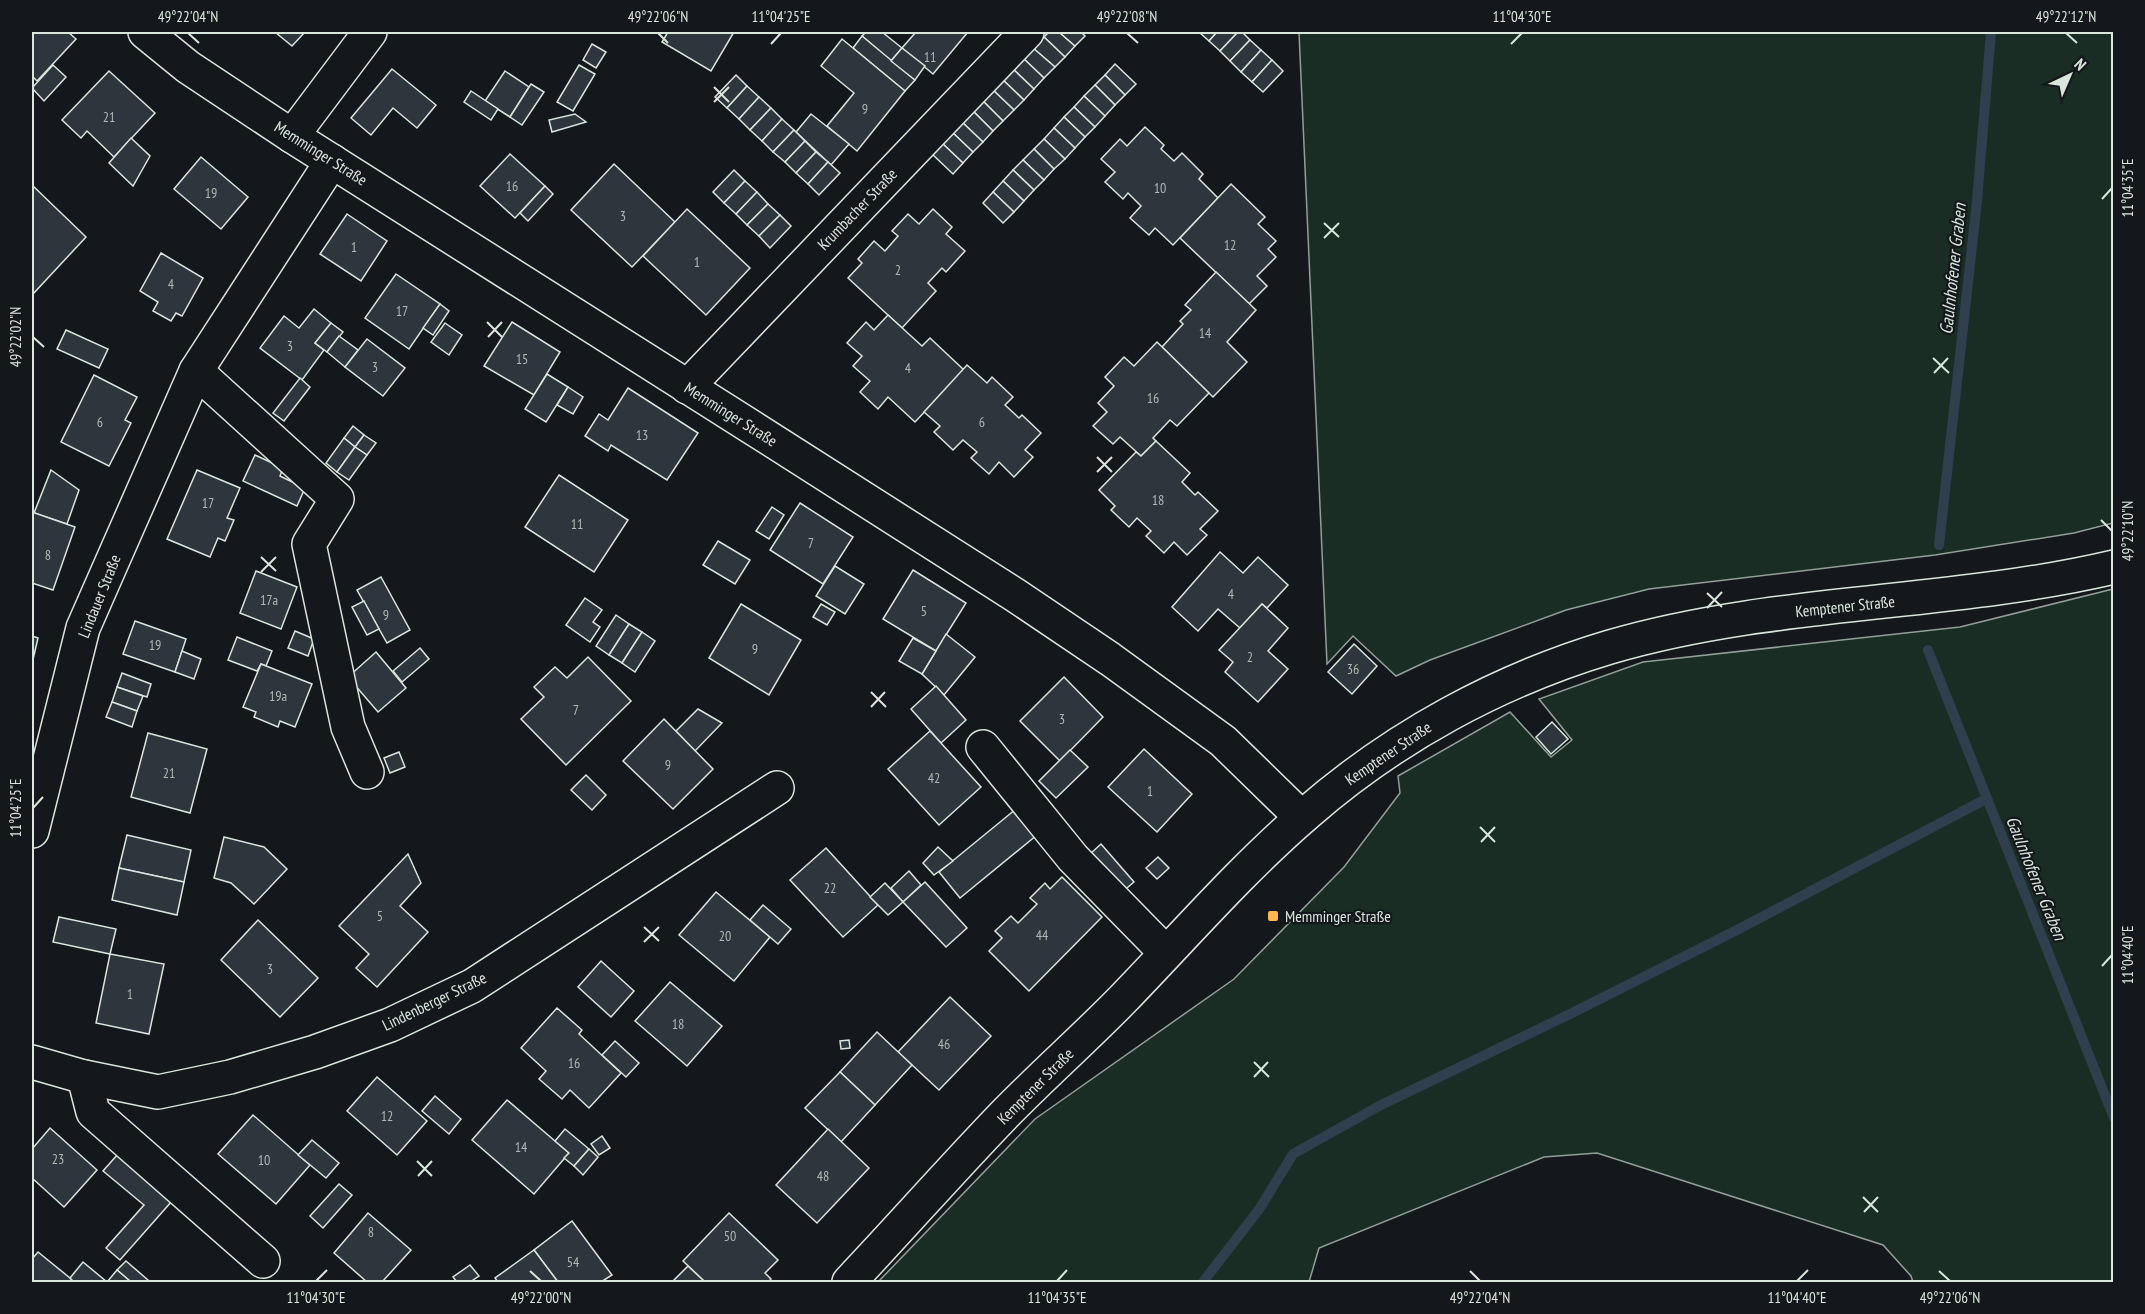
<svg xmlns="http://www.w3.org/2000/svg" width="2145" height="1314" viewBox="0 0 2145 1314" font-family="'PT Sans Narrow',sans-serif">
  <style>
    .green { fill: #1a2d24; stroke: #939e99; stroke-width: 1.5 }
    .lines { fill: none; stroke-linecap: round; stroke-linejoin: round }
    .stream { stroke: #2f3f4d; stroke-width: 10 }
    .building { fill: #2c363c; stroke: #d8e6dc; stroke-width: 1.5 }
    .minor-casing { stroke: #d8e6dc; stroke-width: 36 }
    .minor { stroke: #14181c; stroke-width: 33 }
    .ticks { fill: none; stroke: #d8e6dc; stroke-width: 2 }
    .poi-dot { fill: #ffb74d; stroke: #14181c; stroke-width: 2 }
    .labels { text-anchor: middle; stroke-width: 4.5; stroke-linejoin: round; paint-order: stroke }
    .number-label { font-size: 14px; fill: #adbab4 }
    .street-label { font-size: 16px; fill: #d8e6dc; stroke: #14181c }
    .poi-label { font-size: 16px; fill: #d8e6dc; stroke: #14181c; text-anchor: start }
    .water-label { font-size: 18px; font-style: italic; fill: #d8e6dc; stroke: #14181c }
    .neatline { fill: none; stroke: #d8e6dc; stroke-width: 2 }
    .ticks-label { font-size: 15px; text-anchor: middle; fill: #d8e6dc }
  </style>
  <rect width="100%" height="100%" fill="#14181c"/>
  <!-- green -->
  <g class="green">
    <path d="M1299 32H2113V523L2074 533 1935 555 1649 589 1566 610 1430 660 1396 676 1353 636 1327 664Z"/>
    <path d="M2113 589V1282H1913L1911 1276 1883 1245 1597 1153 1544 1157 1319 1248 1309 1282H878L1035 1119 1234 979 1344 867 1400 793 1398 776 1510 712 1551 757 1572 740 1539 699 1643 662 1960 627Z"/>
  </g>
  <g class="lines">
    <!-- stream -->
    <g class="stream">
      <path d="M1939 545 1977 201 1991 32"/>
      <path d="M1928 650 2114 1118"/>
      <path d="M1203 1282 1260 1208 1293 1154 1381 1105 1568 1015 1737 930 1986 799"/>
    </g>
  </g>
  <!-- building -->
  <g class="building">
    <path d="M32 32H68L76 39 37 81 32 76Z"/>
    <path d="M275 32H305L292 46Z"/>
    <path d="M668 32H734L711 71 662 42Z"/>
    <path d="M866 32H882L902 48 891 61 862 36Z"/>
    <path d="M916 32H968L933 74 902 48Z"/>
    <path d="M1049 32H1059L1075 46 1065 57 1044 37Z"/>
    <path d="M1059 32H1081L1085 36 1075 46Z"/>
    <path d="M1199 32H1217L1209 41Z"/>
    <path d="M1217 32H1238L1220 51 1209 41Z"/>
    <path d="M1238 32H1242L1250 40 1230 61 1220 51Z"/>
    <path d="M862 36 915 80 905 91 853 48Z"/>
    <path d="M1044 37 1065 57 1055 67 1033 48Z"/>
    <path d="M842 39 905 91 857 151 827 126 854 93 821 66Z"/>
    <path d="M1250 40 1261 50 1241 72 1230 61Z"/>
    <path d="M592 44 606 52 596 68 583 60Z"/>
    <path d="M902 48 925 66 915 80 891 61Z"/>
    <path d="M1033 48 1055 67 1044 78 1023 58Z"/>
    <path d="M1261 50 1272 60 1252 82 1241 72Z"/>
    <path d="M1023 58 1044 78 1034 89 1013 69Z"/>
    <path d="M1272 60 1283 71 1263 92 1252 82Z"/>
    <path d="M1115 64 1136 84 1125 95 1105 75Z"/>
    <path d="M53 65 66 77 44 101 32 88Z"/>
    <path d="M579 65 595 74 573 111 557 102Z"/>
    <path d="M392 69 436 105 417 128 393 108 371 135 351 118Z"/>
    <path d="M1013 69 1034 89 1024 100 1003 80Z"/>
    <path d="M109 71 155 113 114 157 87 131 81 138 62 120Z"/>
    <path d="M505 71 529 87 510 117 485 101Z"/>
    <path d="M736 75 747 86 727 108 715 97Z"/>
    <path d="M1105 75 1125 95 1115 105 1095 85Z"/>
    <path d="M1003 80 1024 100 1014 110 993 90Z"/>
    <path d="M531 84 544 92 522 125 510 117Z"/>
    <path d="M1095 85 1115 105 1105 116 1084 96Z"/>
    <path d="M747 86 759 97 739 119 727 108Z"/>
    <path d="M993 90 1014 110 1003 121 983 101Z"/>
    <path d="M471 91 498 109 491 120 464 102Z"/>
    <path d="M1084 96 1105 116 1095 127 1074 107Z"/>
    <path d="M759 97 771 108 750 130 739 119Z"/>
    <path d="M983 101 1003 121 993 131 973 111Z"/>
    <path d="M1074 107 1095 127 1085 137 1064 117Z"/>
    <path d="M771 108 782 119 762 141 750 130Z"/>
    <path d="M973 111 993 131 983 142 962 122Z"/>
    <path d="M575 114 586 122 552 132 549 120Z"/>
    <path d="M811 114 849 144 831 165 796 132Z"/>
    <path d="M1064 117 1085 137 1075 148 1054 128Z"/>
    <path d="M782 119 794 130 773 152 762 141Z"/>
    <path d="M962 122 983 142 973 152 952 132Z"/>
    <path d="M1145 127 1164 145 1161 149 1174 161 1182 153 1203 174 1199 179 1218 198 1173 245 1155 228 1149 235 1130 218 1141 206 1128 193 1123 199 1105 182 1115 172 1101 159 1120 139 1127 146Z"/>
    <path d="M1054 128 1075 148 1065 159 1044 139Z"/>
    <path d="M794 130 805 141 785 162 773 152Z"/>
    <path d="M952 132 973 152 963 163 942 143Z"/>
    <path d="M131 138 150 156 133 186 109 163Z"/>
    <path d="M1044 139 1065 159 1054 169 1034 149Z"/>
    <path d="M805 141 816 152 796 173 785 162Z"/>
    <path d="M942 143 963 163 953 174 932 154Z"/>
    <path d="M1034 149 1054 169 1044 180 1023 160Z"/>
    <path d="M816 152 828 162 808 184 796 173Z"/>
    <path d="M510 154 545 186 515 218 480 186Z"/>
    <path d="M201 157 248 197 221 229 174 189Z"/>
    <path d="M1023 160 1044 180 1034 190 1013 170Z"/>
    <path d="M828 162 840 173 819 195 808 184Z"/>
    <path d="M614 164 675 222 632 267 571 210Z"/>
    <path d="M734 170 745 181 724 203 713 192Z"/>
    <path d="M1013 170 1034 190 1024 201 1003 181Z"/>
    <path d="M745 181 757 192 736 214 724 203Z"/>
    <path d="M1003 181 1024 201 1014 212 993 192Z"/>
    <path d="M1231 184 1265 217 1258 224 1276 241 1268 249 1276 257 1257 276 1267 286 1249 304 1180 238Z"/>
    <path d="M32 185 86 237 32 295Z"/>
    <path d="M545 186 553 194 528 221 520 213Z"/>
    <path d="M757 192 768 204 747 225 736 214Z"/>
    <path d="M993 192 1014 212 1003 223 983 203Z"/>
    <path d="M768 204 780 215 759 236 747 225Z"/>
    <path d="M687 209 750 268 706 315 643 256Z"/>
    <path d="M933 209 952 227 946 234 965 251 946 272 942 268 928 283 936 291 902 328 848 278 862 263 858 259 874 241 885 251 898 236 892 231 908 214 919 224Z"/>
    <path d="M347 214 387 241 361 281 320 254Z"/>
    <path d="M780 215 791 226 770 248 759 236Z"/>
    <path d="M161 253 203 278 182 316 176 313 171 321 153 311 158 302 140 291Z"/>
    <path d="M1216 272 1256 310 1227 342 1247 362 1213 397 1162 347 1183 324 1180 321 1191 310 1185 305Z"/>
    <path d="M396 274 440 304 409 349 365 318Z"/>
    <path d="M440 304 449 311 433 335 423 328Z"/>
    <path d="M314 309 331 323 315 343 324 350 302 380 260 348 284 316 299 328Z"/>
    <path d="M888 315 922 346 930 338 964 370 915 422 888 397 878 409 860 392 870 381 853 366 862 356 847 343 866 322 874 330Z"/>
    <path d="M512 322 560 352 534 395 484 366Z"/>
    <path d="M331 323 343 332 327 352 315 343Z"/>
    <path d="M445 323 462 335 449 355 431 342Z"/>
    <path d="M66 330 108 349 99 368 57 349Z"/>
    <path d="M339 336 358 350 345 367 327 352Z"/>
    <path d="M367 339 405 368 383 396 345 367Z"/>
    <path d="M1157 342 1209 393 1177 426 1170 420 1153 438 1156 441 1141 456 1120 437 1113 444 1093 426 1107 412 1098 403 1114 386 1105 377 1124 357 1134 366Z"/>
    <path d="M967 365 987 383 992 377 1013 397 1005 405 1019 418 1022 415 1041 433 1025 450 1033 457 1014 477 999 462 989 474 971 458 977 452 963 440 953 450 934 432 940 426 924 412Z"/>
    <path d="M547 374 568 387 546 422 525 409Z"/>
    <path d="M94 375 137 397 125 420 131 423 109 466 61 442Z"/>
    <path d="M300 378 310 387 284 421 273 413Z"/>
    <path d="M568 387 583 397 573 414 557 405Z"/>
    <path d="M628 388 698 433 667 480 611 445 608 451 585 436 599 414 608 420Z"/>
    <path d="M353 426 364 435 355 447 344 438Z"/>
    <path d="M364 435 376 443 367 455 355 447Z"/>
    <path d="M344 438 355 447 337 472 326 463Z"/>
    <path d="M1156 441 1190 473 1182 482 1195 495 1198 492 1218 511 1200 529 1207 535 1187 555 1174 542 1164 553 1146 536 1151 531 1137 518 1129 527 1111 510 1115 506 1099 490 1136 452 1141 456Z"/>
    <path d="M355 447 367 455 349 480 337 472Z"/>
    <path d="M255 455 283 468 280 476 305 488 297 506 243 481Z"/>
    <path d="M51 470 79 490 67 524 34 513Z"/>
    <path d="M197 470 240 488 227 518 234 520 225 541 218 538 210 557 167 539Z"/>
    <path d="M559 475 628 520 594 572 525 527Z"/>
    <path d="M800 503 853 537 823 584 770 550Z"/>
    <path d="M772 507 784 515 769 539 756 531Z"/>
    <path d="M32 512 75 527 53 590 32 583Z"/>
    <path d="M718 541 750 560 735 584 703 565Z"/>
    <path d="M1220 552 1243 573 1258 557 1288 585 1267 608 1262 604 1240 628 1218 609 1198 631 1172 607Z"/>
    <path d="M835 566 864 584 845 614 816 596Z"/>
    <path d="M913 570 966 603 936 651 883 619Z"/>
    <path d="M256 571 297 587 281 629 240 613Z"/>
    <path d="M381 577 410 630 387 643 357 590Z"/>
    <path d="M585 598 602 610 593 622 600 627 590 642 566 625Z"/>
    <path d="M364 601 379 629 367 635 352 607Z"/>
    <path d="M741 604 801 640 769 695 709 658Z"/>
    <path d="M821 604 835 612 827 625 813 617Z"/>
    <path d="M1262 604 1288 628 1268 651 1288 669 1258 702 1225 672 1233 662 1219 650Z"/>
    <path d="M616 615 629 624 609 655 596 646Z"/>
    <path d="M135 621 186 639 175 672 123 654Z"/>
    <path d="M629 624 642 632 622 663 609 655Z"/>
    <path d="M295 631 314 639 308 656 288 648Z"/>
    <path d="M642 632 655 641 635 672 622 663Z"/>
    <path d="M946 634 975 657 944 695 922 674Z"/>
    <path d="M32 636 38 638 32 664Z"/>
    <path d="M237 637 272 651 266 666 261 664 257 671 228 660Z"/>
    <path d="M913 638 936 651 922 674 899 661Z"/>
    <path d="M1354 644 1377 666 1352 694 1328 672Z"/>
    <path d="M420 648 429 659 402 682 393 671Z"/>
    <path d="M182 651 201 659 194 679 175 672Z"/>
    <path d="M376 652 406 688 378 712 348 677Z"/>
    <path d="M588 657 631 701 566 765 521 719 544 697 534 687 555 667 567 678Z"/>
    <path d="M261 664 312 684 295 727 280 721 278 727 254 717 256 712 243 707Z"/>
    <path d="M122 673 151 684 147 697 117 687Z"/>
    <path d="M1064 677 1103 717 1060 761 1020 721Z"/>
    <path d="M936 686 966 720 941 743 911 709Z"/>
    <path d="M117 687 143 696 137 711 112 702Z"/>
    <path d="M112 702 137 711 132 727 106 717Z"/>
    <path d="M698 709 722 723 695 751 676 731Z"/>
    <path d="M664 719 713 769 673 809 623 761Z"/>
    <path d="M1552 722 1568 739 1551 754 1536 737Z"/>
    <path d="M930 731 981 787 939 825 888 769Z"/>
    <path d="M148 733 207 749 190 813 131 797Z"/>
    <path d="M1144 749 1192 794 1157 832 1108 787Z"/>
    <path d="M1070 750 1088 767 1056 798 1039 781Z"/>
    <path d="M399 752 405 767 390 773 384 758Z"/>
    <path d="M586 775 606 795 592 810 571 790Z"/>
    <path d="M1016 809 1037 835 960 898 939 872Z"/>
    <path d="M127 835 191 850 184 882 119 868Z"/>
    <path d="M224 837 264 847 287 869 254 904 231 883 214 878Z"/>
    <path d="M1101 844 1134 882 1121 893 1089 855Z"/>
    <path d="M938 847 953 861 934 875 923 863Z"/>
    <path d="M826 848 878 905 843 937 790 880Z"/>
    <path d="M408 854 421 883 400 906 428 932 377 987 356 968 369 954 339 926Z"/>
    <path d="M1158 857 1169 868 1157 879 1146 868Z"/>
    <path d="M119 868 184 882 177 915 112 900Z"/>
    <path d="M909 871 921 885 903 902 891 888Z"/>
    <path d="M1062 877 1102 917 1029 991 989 951 1002 938 995 931 1011 916 1018 923 1037 904 1030 898 1045 883 1050 889Z"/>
    <path d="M925 882 967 928 946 947 903 902Z"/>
    <path d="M885 883 903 902 888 915 870 897Z"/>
    <path d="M716 892 770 937 734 981 679 935Z"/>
    <path d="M763 905 791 929 778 944 750 920Z"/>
    <path d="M59 917 116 929 110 954 53 942Z"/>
    <path d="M258 920 318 978 280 1017 221 960Z"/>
    <path d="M110 954 164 964 149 1034 96 1023Z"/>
    <path d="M601 961 634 991 611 1017 578 987Z"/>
    <path d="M670 982 722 1026 687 1066 635 1021Z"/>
    <path d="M950 997 991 1036 939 1090 898 1052Z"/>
    <path d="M557 1008 582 1030 579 1034 621 1073 589 1108 570 1090 562 1099 539 1079 546 1071 521 1048Z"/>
    <path d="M877 1032 912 1065 875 1105 840 1072Z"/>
    <path d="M849 1040 850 1048 841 1049 840 1041Z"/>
    <path d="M615 1041 639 1063 626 1077 602 1055Z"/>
    <path d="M840 1072 875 1105 841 1142 805 1108Z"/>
    <path d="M377 1077 427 1121 397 1155 347 1111Z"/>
    <path d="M435 1096 461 1119 449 1134 422 1111Z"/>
    <path d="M507 1100 569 1153 534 1194 472 1140Z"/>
    <path d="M253 1115 310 1165 276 1204 218 1154Z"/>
    <path d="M50 1128 97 1170 64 1207 32 1178V1149Z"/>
    <path d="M565 1129 589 1149 574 1166 564 1158 569 1153 555 1141Z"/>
    <path d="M828 1129 869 1168 817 1223 776 1185Z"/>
    <path d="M602 1136 610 1148 599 1155 591 1144Z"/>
    <path d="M312 1140 339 1163 326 1178 298 1155Z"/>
    <path d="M589 1149 598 1157 583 1175 574 1166Z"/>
    <path d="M118 1154 172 1201 120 1260 106 1248 144 1205 103 1171Z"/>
    <path d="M339 1184 352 1195 323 1228 310 1216Z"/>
    <path d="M368 1213 411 1250 382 1282H367L334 1253Z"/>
    <path d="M729 1213 778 1260 765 1273 771 1279 768 1282H705L683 1261Z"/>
    <path d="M572 1221 612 1275 601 1282H558L534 1250Z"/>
    <path d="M534 1250 558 1282H498L495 1278Z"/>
    <path d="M38 1252 70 1278 74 1282H32V1259Z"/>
    <path d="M126 1261 148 1280 146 1282H131L117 1270Z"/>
    <path d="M83 1262 107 1282H74L70 1278Z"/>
    <path d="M470 1265 479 1276 470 1282H457L453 1277Z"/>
    <path d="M688 1266 705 1282H672Z"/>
    <path d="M117 1270 131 1282H107Z"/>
  </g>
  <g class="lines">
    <defs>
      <g id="minor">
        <path d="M145 32 188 67 292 136 753 428 1015 595 1110 659 1223 741 1301 817"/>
        <path d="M292 136 370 32"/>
        <path d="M196 371 337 499 309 544 348 727 367 772"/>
        <path d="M687 387 1027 32"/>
        <path d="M983 747 1073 858 1166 953"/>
        <path d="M32 831 83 628 196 371 332 161"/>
        <path d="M32 1062 84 1077 158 1092 230 1077 315 1052 390 1025 472 986 777 788"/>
        <path d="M84 1077 93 1112 263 1261"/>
        <path d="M849 1282C901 1227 951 1170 1004 1115 1043 1075 1085 1038 1124 998 1184 936 1241 870 1306 814 1394 737 1499 680 1610 647 1774 599 1948 606 2114 567"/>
      </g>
    </defs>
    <!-- minor casing -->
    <use href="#minor" class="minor-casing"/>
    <!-- minor -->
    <use href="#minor" class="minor"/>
  </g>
  <!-- ticks -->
  <path class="ticks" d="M188 33 199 43M658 33 668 43M1127 33 1138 43M2066 33 2077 43M771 44 781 33M1511 44 1522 33M714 87 729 102M714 102 729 87M2102 199 2112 188M1324 223 1339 237M1324 238 1339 223M487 322 502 337M33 337 44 347M488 337 502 322M1933 358 1949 373M1934 373 1948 358M1097 457 1112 472M1097 472 1112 457M2101 520 2112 531M261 557 276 571M261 572 276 557M1707 593 1722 607M1707 608 1722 592M871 692 886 707M871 707 885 692M33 808 43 797M1480 827 1495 842M1481 842 1495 827M644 927 659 941M644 942 659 927M2102 966 2112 955M1254 1062 1269 1077M1254 1077 1268 1062M417 1161 432 1176M418 1176 432 1161M1863 1197 1878 1212M1864 1212 1878 1197M530 1271 541 1281M1470 1271 1480 1281M1939 1271 1950 1281M316 1281 327 1270M1057 1281 1067 1270M1797 1281 1808 1270"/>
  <!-- markers -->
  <rect class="poi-dot" x="1267" y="910" width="12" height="12" rx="3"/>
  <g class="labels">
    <!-- number labels -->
    <g class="number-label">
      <text x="930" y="62">11</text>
      <text x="865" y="114">9</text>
      <text x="109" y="122">21</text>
      <text x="512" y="191">16</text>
      <text x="1160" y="193">10</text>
      <text x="211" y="198">19</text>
      <text x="623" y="221">3</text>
      <text x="1230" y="250">12</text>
      <text x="354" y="252">1</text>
      <text x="697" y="267">1</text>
      <text x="898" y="275">2</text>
      <text x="171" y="289">4</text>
      <text x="402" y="316">17</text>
      <text x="1205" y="338">14</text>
      <text x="290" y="351">3</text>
      <text x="522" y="364">15</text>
      <text x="375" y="372">3</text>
      <text x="908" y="373">4</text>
      <text x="1153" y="403">16</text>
      <text x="100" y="427">6</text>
      <text x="982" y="427">6</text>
      <text x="642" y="440">13</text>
      <text x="1158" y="505">18</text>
      <text x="208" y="508">17</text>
      <text x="577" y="529">11</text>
      <text x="811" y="548">7</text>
      <text x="48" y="560">8</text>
      <text x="1231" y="599">4</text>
      <text x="269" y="605">17a</text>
      <text x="924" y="616">5</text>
      <text x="386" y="620">9</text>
      <text x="155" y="650">19</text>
      <text x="755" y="654">9</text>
      <text x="1250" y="662">2</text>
      <text x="1353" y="674">36</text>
      <text x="278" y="701">19a</text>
      <text x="576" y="715">7</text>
      <text x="1062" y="724">3</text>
      <text x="668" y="770">9</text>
      <text x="169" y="778">21</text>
      <text x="934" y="783">42</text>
      <text x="1150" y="796">1</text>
      <text x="830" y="893">22</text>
      <text x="380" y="921">5</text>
      <text x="1042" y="940">44</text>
      <text x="725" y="941">20</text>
      <text x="270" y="974">3</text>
      <text x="130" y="999">1</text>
      <text x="678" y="1029">18</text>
      <text x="944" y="1049">46</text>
      <text x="574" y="1068">16</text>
      <text x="387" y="1121">12</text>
      <text x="521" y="1152">14</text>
      <text x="58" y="1164">23</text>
      <text x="264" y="1165">10</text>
      <text x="823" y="1181">48</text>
      <text x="371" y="1237">8</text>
      <text x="730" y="1241">50</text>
      <text x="573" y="1267">54</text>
    </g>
    <!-- street labels -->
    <g class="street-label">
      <text transform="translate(321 153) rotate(32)" y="6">Memminger Straße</text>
      <text transform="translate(857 209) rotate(-46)" y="6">Krumbacher Straße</text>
      <text transform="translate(731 414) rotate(32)" y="6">Memminger Straße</text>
      <text transform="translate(99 596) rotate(-68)" y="6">Lindauer Straße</text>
      <text transform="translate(1845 606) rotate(-6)" y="6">Kemptener Straße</text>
      <text transform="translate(1388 753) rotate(-34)" y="6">Kemptener Straße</text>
      <text transform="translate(434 1001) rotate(-26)" y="6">Lindenberger Straße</text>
      <text transform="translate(1035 1086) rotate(-45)" y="6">Kemptener Straße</text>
    </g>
    <!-- poi labels -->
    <g class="poi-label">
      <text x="1285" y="922">Memminger Straße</text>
    </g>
    <!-- water labels -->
    <g class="water-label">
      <text transform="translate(1953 269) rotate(-84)" y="6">Gaulnhofener Graben</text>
      <text transform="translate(2036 878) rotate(68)" y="6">Gaulnhofener Graben</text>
    </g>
  </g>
  <!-- border -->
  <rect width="2145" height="1314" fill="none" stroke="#14181c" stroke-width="66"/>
  <!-- north arrow -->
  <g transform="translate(2070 75) rotate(44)" stroke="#14181c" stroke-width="4.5" paint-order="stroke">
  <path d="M0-4.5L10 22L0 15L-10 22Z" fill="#d8e6dc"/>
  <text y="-9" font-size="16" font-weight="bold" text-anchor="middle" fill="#d8e6dc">N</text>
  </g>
  <rect x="33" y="33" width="2079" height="1248" class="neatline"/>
  <g class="ticks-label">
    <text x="188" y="22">49°22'04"N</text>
    <text x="658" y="22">49°22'06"N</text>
    <text x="781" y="22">11°04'25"E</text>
    <text x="1127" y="22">49°22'08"N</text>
    <text x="1522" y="22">11°04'30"E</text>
    <text x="2066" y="22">49°22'12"N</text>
    <text transform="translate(2128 188) rotate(-90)" y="5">11°04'35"E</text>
    <text transform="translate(16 337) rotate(-90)" y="5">49°22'02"N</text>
    <text transform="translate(2128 531) rotate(-90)" y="5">49°22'10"N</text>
    <text transform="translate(16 808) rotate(-90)" y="5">11°04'25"E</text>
    <text transform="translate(2128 955) rotate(-90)" y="5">11°04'40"E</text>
    <text x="316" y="1303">11°04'30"E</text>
    <text x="541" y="1303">49°22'00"N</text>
    <text x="1057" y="1303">11°04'35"E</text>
    <text x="1480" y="1303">49°22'04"N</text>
    <text x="1797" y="1303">11°04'40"E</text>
    <text x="1950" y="1303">49°22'06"N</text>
  </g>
</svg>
